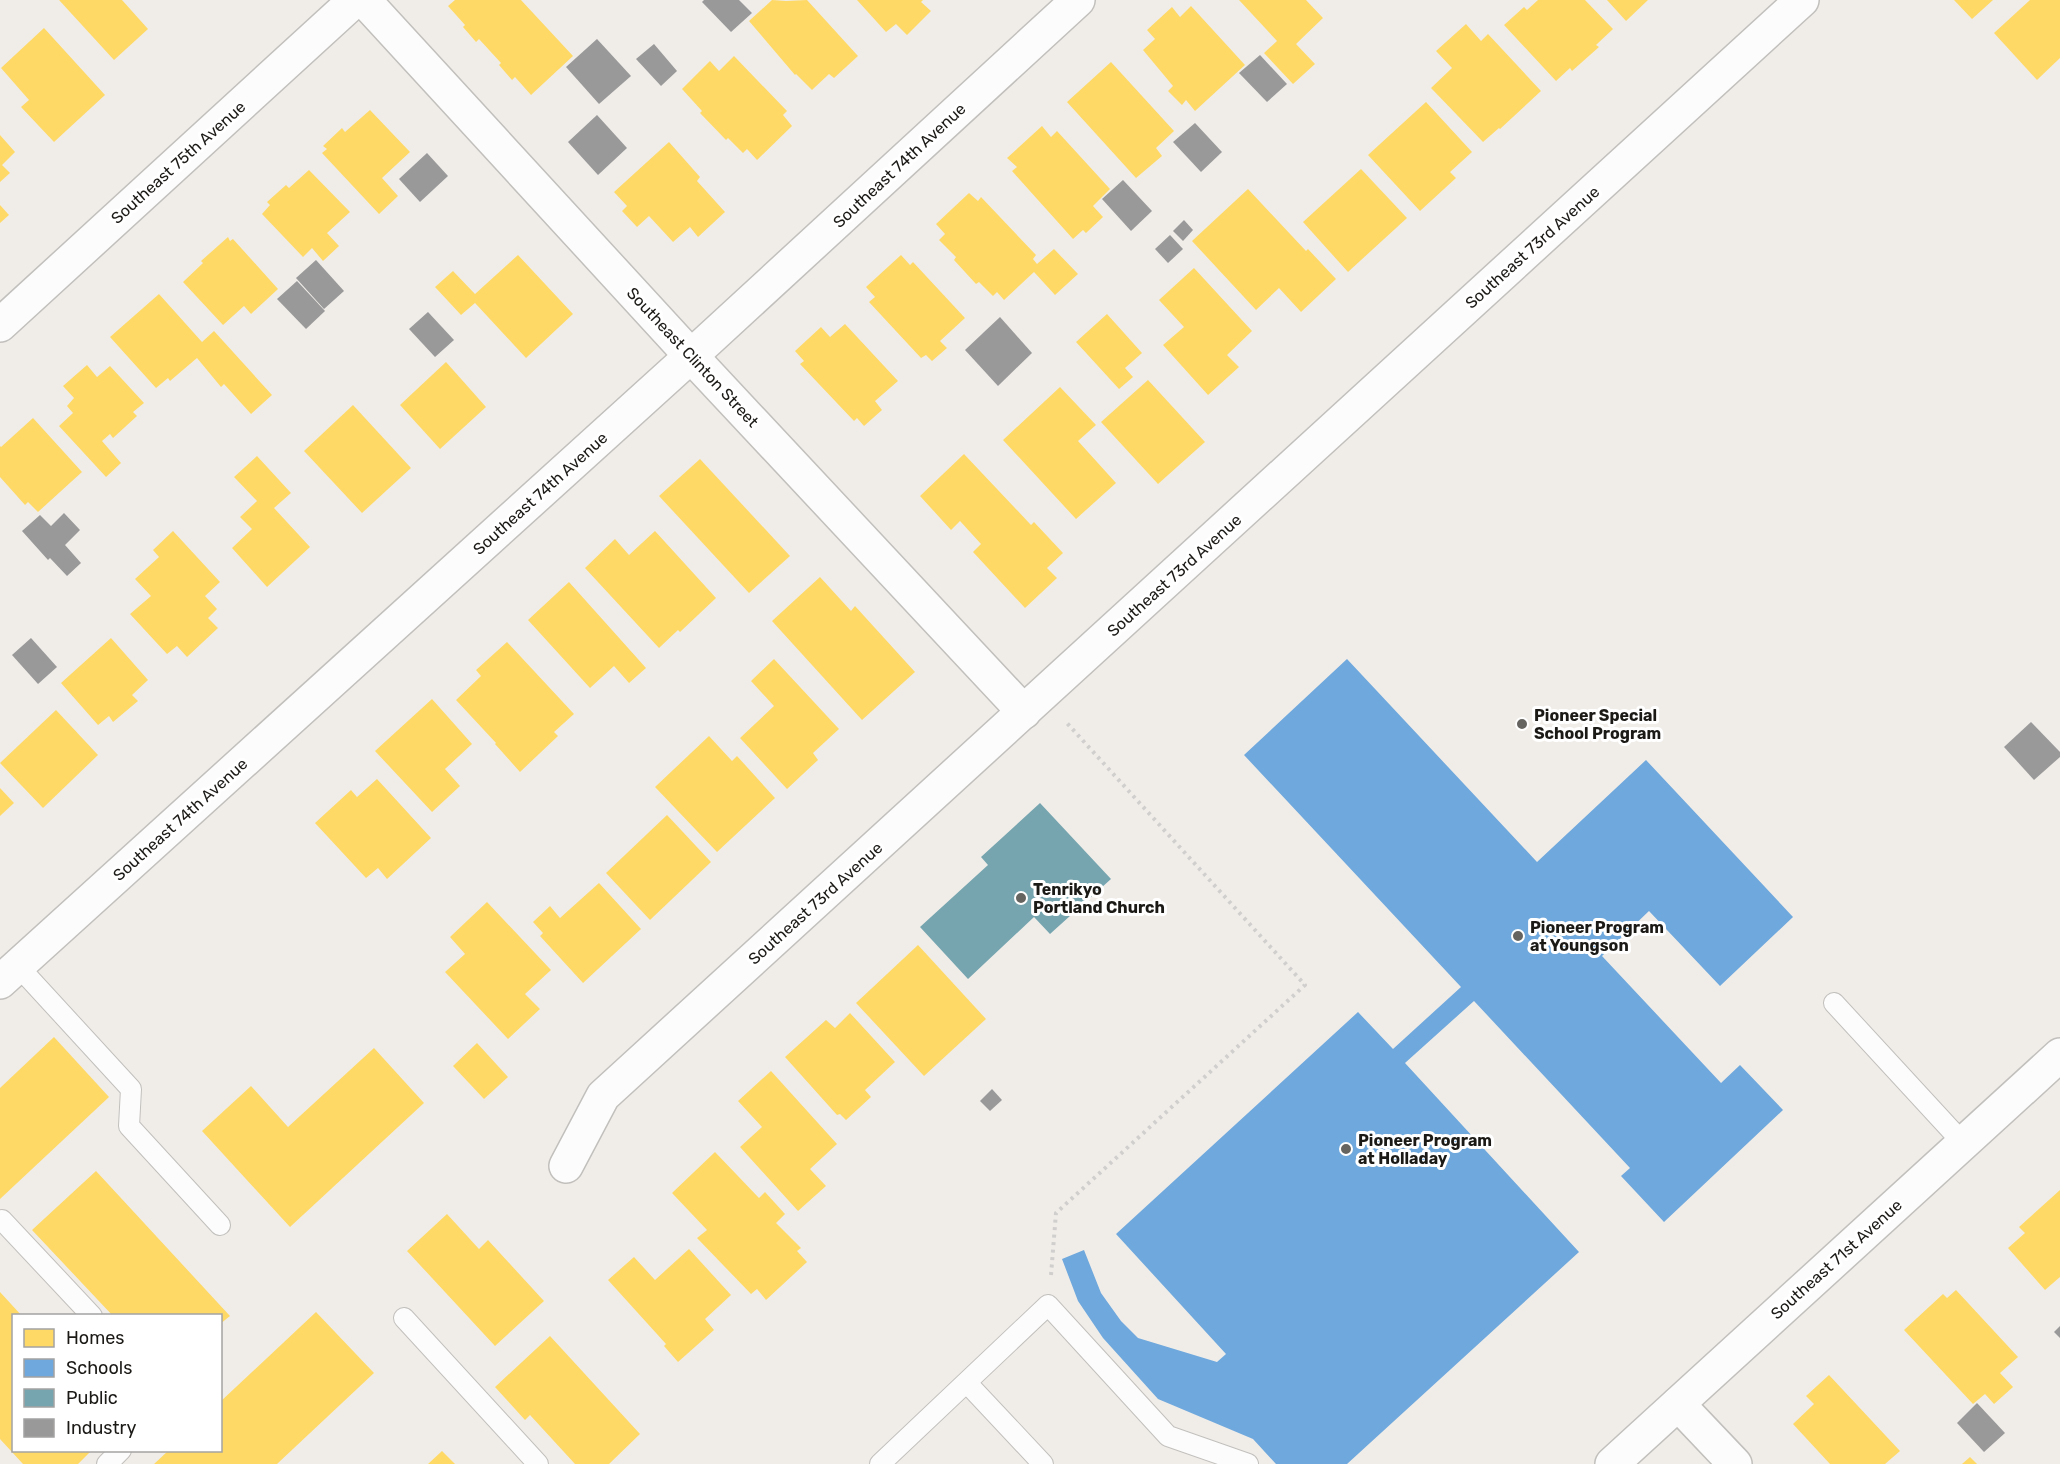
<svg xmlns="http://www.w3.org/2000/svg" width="2060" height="1464" viewBox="0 0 2060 1464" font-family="Rubik,sans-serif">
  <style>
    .homes { fill: #ffd966 }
    .schools { fill: #6fa8dc }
    .public { fill: #76a5af }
    .industry { fill: #999 }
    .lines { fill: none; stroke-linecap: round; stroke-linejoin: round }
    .service-casing { stroke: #c2c0bd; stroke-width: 22 }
    .minor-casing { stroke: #c2c0bd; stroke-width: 36 }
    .tertiary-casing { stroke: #c2c0bd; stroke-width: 36 }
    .path { stroke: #d0cfce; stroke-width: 4; stroke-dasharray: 3 4.5; stroke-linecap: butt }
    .service { stroke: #fdfcfc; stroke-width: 20 }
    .minor { stroke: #fdfcfc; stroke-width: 33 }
    .tertiary { stroke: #fdfcfc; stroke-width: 33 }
    .poi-dot { fill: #666460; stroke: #fff; stroke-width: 2 }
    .labels { text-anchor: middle; stroke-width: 6; stroke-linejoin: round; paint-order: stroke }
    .street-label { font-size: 16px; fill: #1c1a17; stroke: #fff }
    .poi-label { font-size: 16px; font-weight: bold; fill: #1c1a17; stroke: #fff; text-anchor: start }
  </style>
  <rect width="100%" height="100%" fill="#f0ede9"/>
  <!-- homes -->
  <g class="homes">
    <path d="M59 0H122L148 29 114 60Z"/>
    <path d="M455 0H521L573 56 531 95 515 77 512 80 499 65 501 63 479 39 476 42 463 27 465 25 448 6Z"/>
    <path d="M772 0 786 1 807 0 858 56 834 78 829 74 812 90 796 74 795 75 749 21Z"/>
    <path d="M857 0H923L921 2 931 11 907 35 896 24 886 32Z"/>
    <path d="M1239 0H1306L1323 18 1296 44 1315 64 1293 84 1264 53 1277 41Z"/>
    <path d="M1538 0H1585L1613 29 1596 45 1599 47 1572 71 1570 68 1556 81 1504 25 1524 7 1527 10Z"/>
    <path d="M1607 0H1648L1626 21Z"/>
    <path d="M1954 0H1993L1972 19Z"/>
    <path d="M2030 0H2060V58L2037 80 1994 33Z"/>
    <path d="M1191 6 1245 65 1195 111 1186 100 1182 105 1168 91 1173 86 1143 50 1155 39 1147 30 1172 7 1180 17Z"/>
    <path d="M1466 24 1481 41 1488 34 1541 91 1500 129 1499 128 1483 142 1431 88 1452 68 1436 51Z"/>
    <path d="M44 28 105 95 54 142 21 107 29 100 1 68Z"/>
    <path d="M734 56 787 111 783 115 792 126 757 160 747 149 743 153 728 138 726 140 700 113 702 111 682 89 710 61 719 71Z"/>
    <path d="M1111 62 1174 131 1156 148 1162 156 1136 178 1067 102Z"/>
    <path d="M1426 102 1472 152 1450 172 1456 178 1420 211 1368 155Z"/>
    <path d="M370 110 410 152 382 178 398 196 379 214 322 153 327 149 323 146 342 128 345 132Z"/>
    <path d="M1042 126 1051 137 1057 131 1110 189 1093 206 1103 217 1086 233 1083 230 1073 239 1012 171 1017 167 1007 158Z"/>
    <path d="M0 135 15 152 2 165 10 173 0 182Z"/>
    <path d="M669 142 700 177 697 181 725 212 698 237 690 227 673 242 649 216 637 227 622 211 627 206 614 192Z"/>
    <path d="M1361 169 1407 218 1348 272 1303 222Z"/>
    <path d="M309 170 350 212 327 233 339 246 323 261 312 248 303 257 262 214 270 205 267 202 286 185 289 188Z"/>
    <path d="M1248 189 1306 251 1308 249 1336 279 1301 312 1279 288 1256 310 1192 241Z"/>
    <path d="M969 193 978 201 981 197 1036 255 1033 259 1037 264 1054 249 1078 274 1055 295 1034 272 1004 300 997 292 993 296 979 282 976 284 954 260 956 257 939 240 945 234 936 224Z"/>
    <path d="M0 205 9 215 0 223Z"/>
    <path d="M228 237 230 241 233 239 278 289 251 314 244 306 223 325 183 282 203 263 201 261Z"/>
    <path d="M518 255 573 314 526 358 475 303 461 315 435 287 453 271 475 294Z"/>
    <path d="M901 255 910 265 913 262 965 318 940 341 947 348 932 361 926 355 921 358 869 302 875 297 866 287Z"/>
    <path d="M1194 268 1252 331 1227 355 1239 367 1208 395 1163 345 1184 327 1159 300Z"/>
    <path d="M159 294 202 342 214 331 272 395 251 414 224 384 221 387 197 358 170 381 168 378 156 388 110 337Z"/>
    <path d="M1107 314 1142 353 1125 368 1133 377 1119 389 1076 342Z"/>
    <path d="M845 324 898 381 875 401 882 410 864 426 857 418 854 421 800 364 804 361 795 351 821 327 830 337Z"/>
    <path d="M446 362 486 407 440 449 400 405Z"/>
    <path d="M87 365 97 377 110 366 144 403 133 412 137 416 113 438 110 434 102 441 121 463 106 477 59 426 73 413 67 406 74 398 63 386Z"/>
    <path d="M1148 380 1205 442 1158 484 1101 422Z"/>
    <path d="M1060 387 1096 425 1078 441 1116 483 1076 519 1003 440Z"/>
    <path d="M353 405 411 468 362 513 304 451Z"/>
    <path d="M33 418 82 472 38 512 28 502 25 505 0 477V446L1 447Z"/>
    <path d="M964 454 1031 525 1034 522 1063 553 1047 568 1057 578 1025 608 973 552 981 544 960 521 951 530 920 496Z"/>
    <path d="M257 456 291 493 274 508 310 547 267 587 232 548 252 529 240 517 257 501 234 477Z"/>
    <path d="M700 459 790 556 749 593 659 496Z"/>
    <path d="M173 531 220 582 205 596 217 609 208 618 218 628 187 657 177 646 167 654 130 614 151 596 135 579 159 557 153 550Z"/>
    <path d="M655 531 716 598 680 632 678 630 659 648 585 568 615 539 629 555Z"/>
    <path d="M820 577 851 611 855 606 915 672 862 720 772 621Z"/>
    <path d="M569 582 646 668 629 683 614 666 590 688 528 620Z"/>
    <path d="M111 638 148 680 132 695 138 701 113 722 109 716 98 725 61 683Z"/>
    <path d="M507 642 574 714 554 732 558 736 520 772 495 744 496 743 456 700 481 676 476 670Z"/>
    <path d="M774 659 839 729 813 753 818 760 787 789 740 738 774 706 751 681Z"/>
    <path d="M432 699 472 744 445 769 460 786 432 812 375 751Z"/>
    <path d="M56 710 98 755 43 808 0 763Z"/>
    <path d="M709 736 732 761 737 756 775 798 717 852 655 787Z"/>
    <path d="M377 779 431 838 387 879 378 868 366 878 315 823 351 790 357 797Z"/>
    <path d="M0 788 14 803 0 816Z"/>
    <path d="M667 815 711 862 650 920 606 873Z"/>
    <path d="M599 883 641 929 583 983 540 936 543 933 533 922 550 906 560 918Z"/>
    <path d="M487 902 551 970 525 994 540 1009 508 1039 445 972 465 954 450 937Z"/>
    <path d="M918 945 986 1019 924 1076 856 1003Z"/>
    <path d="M850 1013 895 1062 865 1090 871 1097 846 1120 840 1114 837 1115 785 1057 826 1020 835 1028Z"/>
    <path d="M54 1037 109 1097 0 1199V1088Z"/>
    <path d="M477 1043 508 1077 484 1099 453 1066Z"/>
    <path d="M374 1048 424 1103 290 1227 202 1131 251 1086 288 1127Z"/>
    <path d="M771 1071 837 1144 810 1169 826 1186 798 1211 740 1147 762 1127 738 1101Z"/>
    <path d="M715 1152 759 1198 765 1192 785 1214 776 1223 801 1248 797 1251 807 1262 766 1300 757 1289 751 1294 697 1238 707 1230 672 1193Z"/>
    <path d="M96 1171 230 1316 220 1324V1316H113L32 1230Z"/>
    <path d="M2060 1190V1277L2045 1290 2008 1248 2025 1233 2019 1227Z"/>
    <path d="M447 1214 479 1249 488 1240 544 1301 495 1346 407 1251Z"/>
    <path d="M689 1249 731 1295 705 1319 714 1330 678 1362 664 1346 666 1344 608 1280 634 1257 655 1280Z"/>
    <path d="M1956 1290 2018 1357 2000 1373 2013 1387 1994 1404 1985 1394 1973 1404 1904 1330 1943 1294 1947 1298Z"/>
    <path d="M0 1292 22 1316H14V1450H92L78 1464H23L0 1439Z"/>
    <path d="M316 1312 374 1373 277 1464H154L169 1450H220V1402Z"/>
    <path d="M550 1336 640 1434 609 1464H575L530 1415 525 1420 495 1387Z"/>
    <path d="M1829 1375 1900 1451 1885 1464H1830L1793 1424 1814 1404 1806 1396Z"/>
    <path d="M442 1451 455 1464H428Z"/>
    <path d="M1970 1457 1977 1464H1962Z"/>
  </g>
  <!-- schools -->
  <path class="schools" d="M1347 659 1537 862 1646 760 1793 917 1720 986 1649 911 1602 956 1721 1083 1740 1065 1783 1110 1664 1222 1621 1176 1630 1168 1474 1001 1405 1063 1579 1252 1347 1464H1276L1253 1439 1158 1399 1103 1338 1078 1301 1062 1259 1084 1250 1101 1293 1121 1321 1138 1338 1217 1362 1226 1354 1116 1234 1358 1012 1393 1049 1461 987 1244 755Z"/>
  <!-- public -->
  <path class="public" d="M1040 803 1111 879 1050 934 1034 917 968 979 920 927 988 865 981 857Z"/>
  <!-- industry -->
  <g class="industry">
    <path d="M704 0H739L752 13 731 32 702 2Z"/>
    <path d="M597 39 631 76 599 104 566 67Z"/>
    <path d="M654 44 677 71 661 86 636 59Z"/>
    <path d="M1260 55 1287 84 1267 102 1239 73Z"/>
    <path d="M597 115 627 148 598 175 568 142Z"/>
    <path d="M1195 123 1222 152 1201 172 1173 142Z"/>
    <path d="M427 153 448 176 420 202 399 179Z"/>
    <path d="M1123 180 1152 211 1131 231 1102 199Z"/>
    <path d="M1184 220 1193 230 1183 241 1173 231Z"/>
    <path d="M1170 235 1183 249 1168 263 1155 249Z"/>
    <path d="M316 260 344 291 324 309 296 278Z"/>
    <path d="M297 281 325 311 306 329 277 299Z"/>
    <path d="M428 312 454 340 435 357 409 329Z"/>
    <path d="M1000 317 1032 353 998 386 965 350Z"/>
    <path d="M64 513 80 530 65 545 81 563 67 576 50 558 48 560 22 531 40 515 51 526Z"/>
    <path d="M31 638 57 667 38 684 12 655Z"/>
    <path d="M2031 722 2060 752V757L2034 780 2004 747Z"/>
    <path d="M992 1089 1002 1100 990 1111 980 1101Z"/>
    <path d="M2060 1326V1338L2054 1332Z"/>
    <path d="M1977 1403 2005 1433 1984 1452 1957 1423Z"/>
  </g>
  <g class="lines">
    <defs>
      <g id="service">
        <path d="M18 966 131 1089 129 1126 220 1225"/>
        <path d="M1834 1003 1963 1143"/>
        <path d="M0 1222 2 1220 92 1316"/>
        <path d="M404 1318 538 1464"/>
        <path d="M967 1383 1043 1464"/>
        <path d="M107 1464 121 1450"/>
        <path d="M880 1464 1048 1305 1168 1436 1248 1464"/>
      </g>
      <g id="minor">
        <path d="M364 0 691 356 1024 712"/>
        <path d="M0 325 355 0"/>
        <path d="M0 982 691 356 1078 0"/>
        <path d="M566 1166 603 1096 1802 0"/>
        <path d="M1678 1404 1735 1464"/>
      </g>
      <path id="tertiary" d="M1612 1464 2060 1055"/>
    </defs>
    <!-- service casing -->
    <use href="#service" class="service-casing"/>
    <!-- minor casing -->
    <use href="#minor" class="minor-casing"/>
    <!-- tertiary casing -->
    <use href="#tertiary" class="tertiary-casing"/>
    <!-- path -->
    <path class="path" d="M1051 1275 1056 1213 1305 985 1066 722"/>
    <!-- service -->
    <use href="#service" class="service"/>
    <!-- minor -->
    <use href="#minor" class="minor"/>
    <!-- tertiary -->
    <use href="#tertiary" class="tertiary"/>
  </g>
  <!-- markers -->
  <g class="poi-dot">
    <circle cx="1522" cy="724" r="6"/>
    <circle cx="1021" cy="898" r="6"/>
    <circle cx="1518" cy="936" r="6"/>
    <circle cx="1346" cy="1149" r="6"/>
  </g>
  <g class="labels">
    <!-- street labels -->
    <g class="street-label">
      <text transform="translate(178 162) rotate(-42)" y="6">Southeast 75th Avenue</text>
      <text transform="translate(899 165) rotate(-43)" y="6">Southeast 74th Avenue</text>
      <text transform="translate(1532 247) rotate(-42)" y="6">Southeast 73rd Avenue</text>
      <text transform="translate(693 357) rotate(47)" y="6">Southeast Clinton Street</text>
      <text transform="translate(540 493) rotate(-42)" y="6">Southeast 74th Avenue</text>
      <text transform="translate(1174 575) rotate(-42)" y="6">Southeast 73rd Avenue</text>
      <text transform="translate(180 819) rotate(-42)" y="6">Southeast 74th Avenue</text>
      <text transform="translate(815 903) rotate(-42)" y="6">Southeast 73rd Avenue</text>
      <text transform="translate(1836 1259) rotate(-42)" y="6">Southeast 71st Avenue</text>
    </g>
    <!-- poi labels -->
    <g class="poi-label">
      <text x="1534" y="721">Pioneer Special<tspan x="1534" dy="18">School Program</tspan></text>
      <text x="1033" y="895">Tenrikyo<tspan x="1033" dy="18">Portland Church</tspan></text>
      <text x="1530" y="933">Pioneer Program<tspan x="1530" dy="18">at Youngson</tspan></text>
      <text x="1358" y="1146">Pioneer Program<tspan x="1358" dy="18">at Holladay</tspan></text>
    </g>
  </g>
  <!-- legend -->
  <rect x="12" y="1314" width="210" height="138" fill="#ffffff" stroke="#a4a3a2" stroke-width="1.5"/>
  <rect x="24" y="1329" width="30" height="18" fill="#ffd966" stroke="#a4a3a2" stroke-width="1.5"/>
  <text x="66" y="1344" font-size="18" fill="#1c1a17">Homes</text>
  <rect x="24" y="1359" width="30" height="18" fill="#6fa8dc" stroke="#a4a3a2" stroke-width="1.5"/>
  <text x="66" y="1374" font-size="18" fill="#1c1a17">Schools</text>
  <rect x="24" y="1389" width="30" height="18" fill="#76a5af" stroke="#a4a3a2" stroke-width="1.5"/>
  <text x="66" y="1404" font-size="18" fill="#1c1a17">Public</text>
  <rect x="24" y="1419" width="30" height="18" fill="#999999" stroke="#a4a3a2" stroke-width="1.5"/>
  <text x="66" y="1434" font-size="18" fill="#1c1a17">Industry</text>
</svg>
